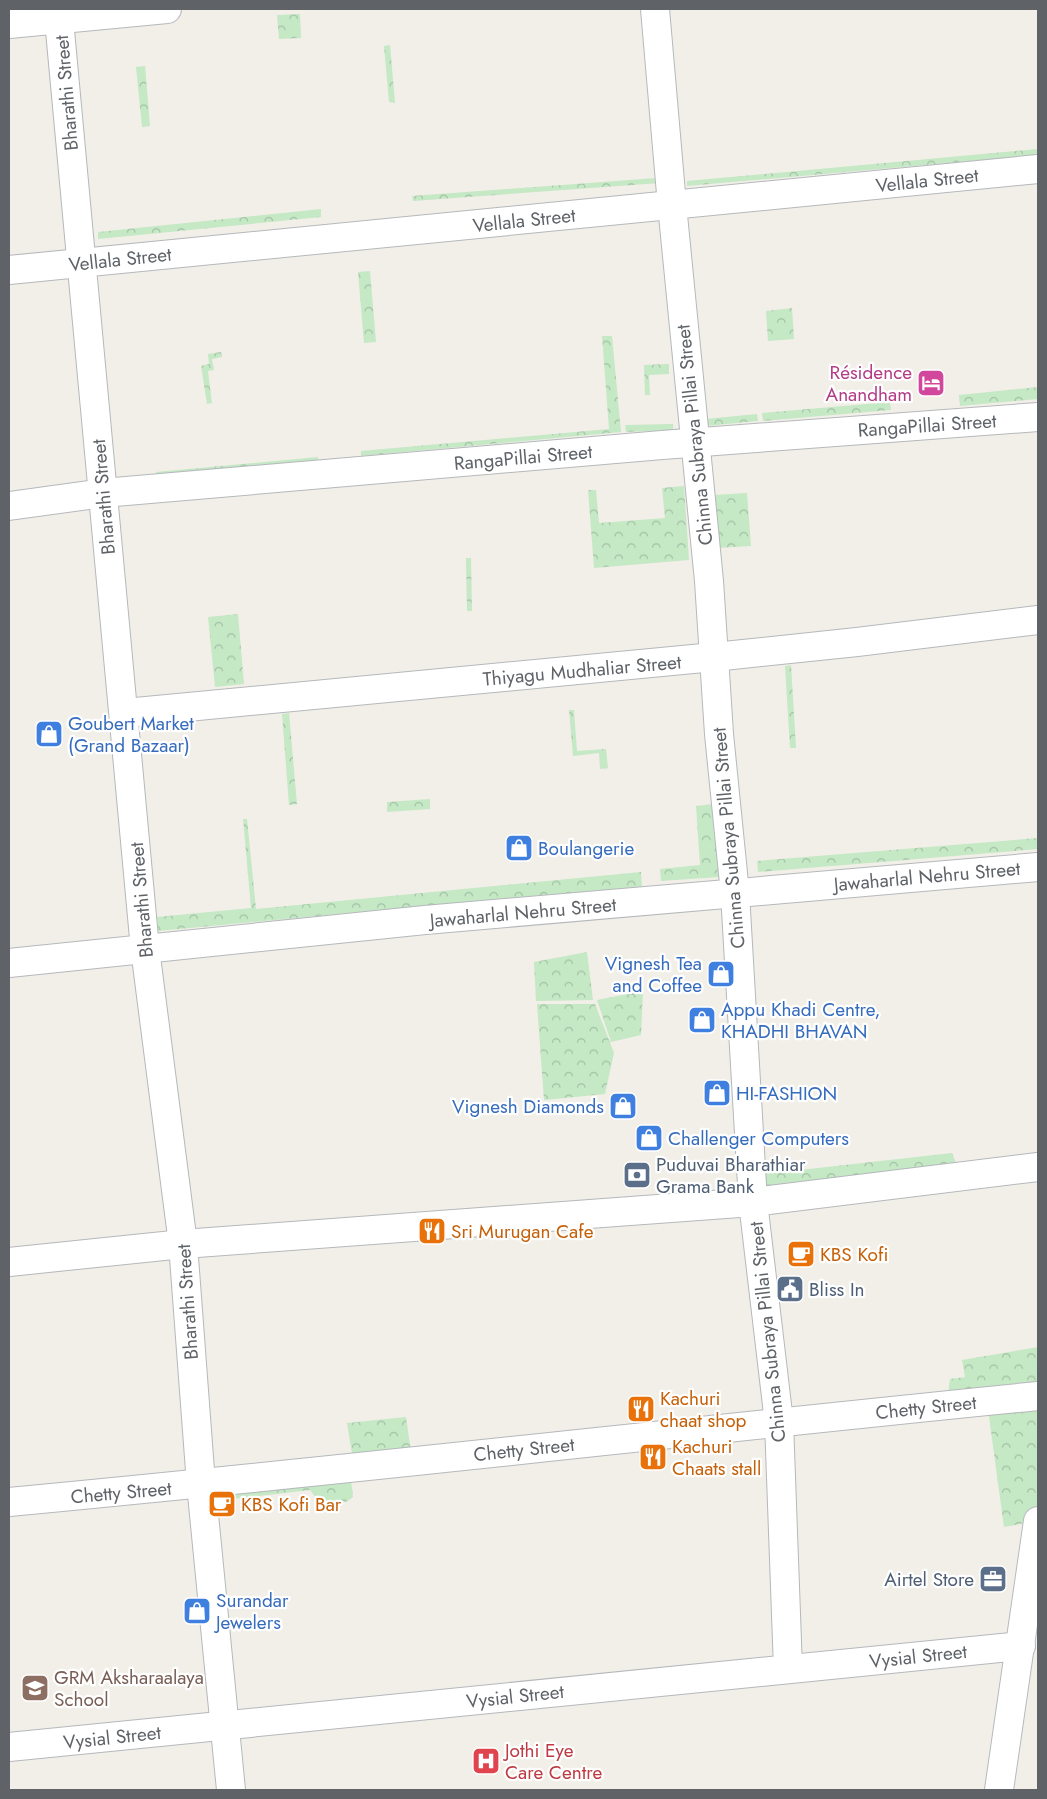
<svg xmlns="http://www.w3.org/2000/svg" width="1047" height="1799" viewBox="0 0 1047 1799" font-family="Jost,sans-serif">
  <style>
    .forest { fill: url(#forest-crowns) }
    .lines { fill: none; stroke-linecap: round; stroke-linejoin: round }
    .minor-casing { stroke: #b5b8bc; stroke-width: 30 }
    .tertiary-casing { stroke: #b5b8bc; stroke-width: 30 }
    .secondary-casing { stroke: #b6babf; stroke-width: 30 }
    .minor { stroke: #fff; stroke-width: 28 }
    .tertiary { stroke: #fff; stroke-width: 28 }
    .secondary { stroke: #fff; stroke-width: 28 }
    .labels { text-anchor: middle; stroke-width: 4.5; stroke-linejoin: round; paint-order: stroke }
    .street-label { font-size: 19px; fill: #5f6368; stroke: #fff }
    .hotel-label { font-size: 19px; fill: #b23c85; stroke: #fff; text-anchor: end }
    .shop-label { font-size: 19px; fill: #366cbe; stroke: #fff; text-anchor: start }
    .service-label { font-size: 19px; fill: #4e5e75; stroke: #fff; text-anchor: start }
    .food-label { font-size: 19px; fill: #c56008; stroke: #fff; text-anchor: start }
    .education-label { font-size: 19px; fill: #785e54; stroke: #fff; text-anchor: start }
    .health-label { font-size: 19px; fill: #be3a42; stroke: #fff; text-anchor: start }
  </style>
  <defs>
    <pattern id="forest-crowns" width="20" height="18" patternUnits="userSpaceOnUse" patternTransform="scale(1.25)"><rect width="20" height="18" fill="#c5e8c5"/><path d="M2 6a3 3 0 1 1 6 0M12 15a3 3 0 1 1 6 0" fill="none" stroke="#a3c0a4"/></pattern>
  </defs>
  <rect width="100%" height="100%" fill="#f1efe8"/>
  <!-- forest -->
  <g class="forest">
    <path d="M300 14 301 38 279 39 277 15Z"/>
    <path d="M390 45 395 103 389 102 384 46Z"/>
    <path d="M648 61 660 183 413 201 412 196 656 178Z"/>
    <path d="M145 66 150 126 142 127 136 67Z"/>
    <path d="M1038 149V155L687 186V181Z"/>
    <path d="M321 209V217L98 239V232Z"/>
    <path d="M370 271 376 342 364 343 358 272Z"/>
    <path d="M792 308 794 339 768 341 766 311Z"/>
    <path d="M602 336H612L621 432 361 456V451L609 429Z"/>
    <path d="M221 352 222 357 212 359 214 370 208 371 212 403 207 404 201 366 209 364 208 354Z"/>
    <path d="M669 364V374L649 375 650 395H645L644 365Z"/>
    <path d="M1038 387V399L960 406 959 395Z"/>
    <path d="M890 402 891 410 763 421 762 413Z"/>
    <path d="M757 414 758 421 706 426 705 419Z"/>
    <path d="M673 424V430L626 432 625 425Z"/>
    <path d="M318 457V461L157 477 156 472Z"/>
    <path d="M684 486 689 560 594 568 588 490H596L599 523 665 518 662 488Z"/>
    <path d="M747 493 751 546 717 548 714 495Z"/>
    <path d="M466 558H471L472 611H467Z"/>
    <path d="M238 614 244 684 215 687 208 617Z"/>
    <path d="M791 665 796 748H790L785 666Z"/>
    <path d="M569 710H574L577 751 606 749 608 768 600 769 599 753 573 756Z"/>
    <path d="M289 713 297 804 289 805 282 714Z"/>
    <path d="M430 799V809L387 812V802Z"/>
    <path d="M713 804 719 877 661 881 660 869 700 865 696 806Z"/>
    <path d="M243 819H247L256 909 641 872 642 887 485 900 158 931 157 917 251 908Z"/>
    <path d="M1038 838V849L758 872 757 861Z"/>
    <path d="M587 952 593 1000 536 1001 534 962Z"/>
    <path d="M643 991 641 1035 611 1042 597 1000Z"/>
    <path d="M537 1004H595L614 1053 605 1094 544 1100Z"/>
    <path d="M952 1153 959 1171 759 1198 756 1175Z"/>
    <path d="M1038 1347V1393L947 1402 950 1379 965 1377 962 1360Z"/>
    <path d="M1038 1397V1505L1036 1521 1004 1527 987 1402Z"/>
    <path d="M406 1417 412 1459 354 1466 347 1423Z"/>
    <path d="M350 1472 353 1497 346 1502 320 1503 310 1490 206 1502 203 1486Z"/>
  </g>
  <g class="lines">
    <defs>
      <g id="minor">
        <path d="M655 9 672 205 709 581 719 734 735 893 753 1202 779 1422 788 1669"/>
        <path d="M9 270 1038 169"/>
        <path d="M9 506 103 493 662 445 1038 417"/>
        <path d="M125 713 714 657 857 642 1038 620"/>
        <path d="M9 1262 183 1244 753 1202 1038 1167"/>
        <path d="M9 1502C352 1470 695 1430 1038 1396"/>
        <path d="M9 1747 1021 1646"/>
      </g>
      <g id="tertiary">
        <path d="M58 9 145 949 183 1244 201 1484 231 1790"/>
        <path d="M9 24 167 9"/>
        <path d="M9 963 425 920 1038 867"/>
      </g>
      <path id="secondary" d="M999 1790 1038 1521"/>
    </defs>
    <!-- minor casing -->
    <use href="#minor" class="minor-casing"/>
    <!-- tertiary casing -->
    <use href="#tertiary" class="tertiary-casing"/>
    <!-- secondary casing -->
    <use href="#secondary" class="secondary-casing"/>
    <!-- minor -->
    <use href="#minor" class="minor"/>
    <!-- tertiary -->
    <use href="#tertiary" class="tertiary"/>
    <!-- secondary -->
    <use href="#secondary" class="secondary"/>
  </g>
  <!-- icons -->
  <defs>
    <symbol id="hotel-square" viewBox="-11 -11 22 22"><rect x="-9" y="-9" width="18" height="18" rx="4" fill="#d1479c" stroke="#fff"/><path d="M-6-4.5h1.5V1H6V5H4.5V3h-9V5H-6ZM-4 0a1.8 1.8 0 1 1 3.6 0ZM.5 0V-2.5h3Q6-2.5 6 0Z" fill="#fff"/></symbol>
    <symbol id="shop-square" viewBox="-11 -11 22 22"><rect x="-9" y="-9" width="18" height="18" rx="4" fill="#3f7fe0" stroke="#fff"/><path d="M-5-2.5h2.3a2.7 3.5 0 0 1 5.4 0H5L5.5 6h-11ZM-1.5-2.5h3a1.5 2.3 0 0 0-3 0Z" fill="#fff"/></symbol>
    <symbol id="bank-square" viewBox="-11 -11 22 22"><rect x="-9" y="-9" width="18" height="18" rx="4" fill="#5c6f8a" stroke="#fff"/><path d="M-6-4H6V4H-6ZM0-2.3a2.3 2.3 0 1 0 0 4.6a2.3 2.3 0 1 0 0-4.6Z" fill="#fff"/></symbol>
    <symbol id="restaurant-square" viewBox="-11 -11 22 22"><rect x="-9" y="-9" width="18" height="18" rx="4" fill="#e8710a" stroke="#fff"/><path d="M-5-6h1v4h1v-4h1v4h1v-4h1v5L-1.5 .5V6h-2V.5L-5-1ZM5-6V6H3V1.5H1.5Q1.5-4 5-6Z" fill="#fff"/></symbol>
    <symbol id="cafe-square" viewBox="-11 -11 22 22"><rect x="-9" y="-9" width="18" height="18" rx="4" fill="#e8710a" stroke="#fff"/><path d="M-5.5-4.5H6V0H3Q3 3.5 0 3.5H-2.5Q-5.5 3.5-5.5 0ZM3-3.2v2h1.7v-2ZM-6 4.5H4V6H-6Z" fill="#fff"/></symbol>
    <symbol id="civic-square" viewBox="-11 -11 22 22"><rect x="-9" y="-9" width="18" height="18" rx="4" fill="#5c6f8a" stroke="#fff"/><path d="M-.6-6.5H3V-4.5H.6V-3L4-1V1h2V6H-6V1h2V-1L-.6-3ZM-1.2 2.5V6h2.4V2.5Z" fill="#fff"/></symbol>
    <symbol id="office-square" viewBox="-11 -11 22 22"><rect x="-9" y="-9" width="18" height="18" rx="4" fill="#5c6f8a" stroke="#fff"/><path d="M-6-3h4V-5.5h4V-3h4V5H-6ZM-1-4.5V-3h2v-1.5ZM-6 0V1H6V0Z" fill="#fff"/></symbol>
    <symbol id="school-square" viewBox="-11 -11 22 22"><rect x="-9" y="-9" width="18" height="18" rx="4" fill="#8d6e63" stroke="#fff"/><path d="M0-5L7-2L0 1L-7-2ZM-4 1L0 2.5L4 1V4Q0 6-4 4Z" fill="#fff"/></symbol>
    <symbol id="hospital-square" viewBox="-11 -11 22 22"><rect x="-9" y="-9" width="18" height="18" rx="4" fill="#e0444e" stroke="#fff"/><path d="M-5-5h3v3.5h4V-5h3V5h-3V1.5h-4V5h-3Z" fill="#fff"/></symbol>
  </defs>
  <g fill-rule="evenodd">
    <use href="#hotel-square" x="915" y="367" width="32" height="32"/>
    <use href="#shop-square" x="33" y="718" width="32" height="32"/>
    <use href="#shop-square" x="503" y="832" width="32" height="32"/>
    <use href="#shop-square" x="705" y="958" width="32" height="32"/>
    <use href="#shop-square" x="686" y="1004" width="32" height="32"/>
    <use href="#shop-square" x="701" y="1077" width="32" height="32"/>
    <use href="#shop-square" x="607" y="1090" width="32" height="32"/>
    <use href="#shop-square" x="633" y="1122" width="32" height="32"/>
    <use href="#bank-square" x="621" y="1159" width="32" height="32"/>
    <use href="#restaurant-square" x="416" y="1215" width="32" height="32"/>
    <use href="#cafe-square" x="785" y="1238" width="32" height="32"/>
    <use href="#civic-square" x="774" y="1273" width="32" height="32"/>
    <use href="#restaurant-square" x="625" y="1393" width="32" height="32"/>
    <use href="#restaurant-square" x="637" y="1441" width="32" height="32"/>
    <use href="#cafe-square" x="206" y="1488" width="32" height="32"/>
    <use href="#office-square" x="977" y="1563" width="32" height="32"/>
    <use href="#shop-square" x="181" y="1595" width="32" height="32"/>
    <use href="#school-square" x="19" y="1672" width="32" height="32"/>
    <use href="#hospital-square" x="470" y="1745" width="32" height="32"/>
  </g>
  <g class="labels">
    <!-- street labels -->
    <g class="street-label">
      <text transform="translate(66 93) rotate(-95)" y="7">Bharathi Street</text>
      <text transform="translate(927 180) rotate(-6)" y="7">Vellala Street</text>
      <text transform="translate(524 220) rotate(-6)" y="7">Vellala Street</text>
      <text transform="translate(120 259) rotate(-6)" y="7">Vellala Street</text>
      <text transform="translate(927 425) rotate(-4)" y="7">RangaPillai Street</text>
      <text transform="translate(694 435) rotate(-96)" y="7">Chinna Subraya Pillai Street</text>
      <text transform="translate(523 457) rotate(-5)" y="7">RangaPillai Street</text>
      <text transform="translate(103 497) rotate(-95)" y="7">Bharathi Street</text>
      <text transform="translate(582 670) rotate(-5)" y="7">Thiyagu Mudhaliar Street</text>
      <text transform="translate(728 838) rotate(-95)" y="7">Chinna Subraya Pillai Street</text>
      <text transform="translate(927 876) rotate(-5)" y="7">Jawaharlal Nehru Street</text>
      <text transform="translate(141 900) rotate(-95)" y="7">Bharathi Street</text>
      <text transform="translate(523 912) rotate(-5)" y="7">Jawaharlal Nehru Street</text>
      <text transform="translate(187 1302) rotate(-94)" y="7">Bharathi Street</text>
      <text transform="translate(767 1332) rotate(-96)" y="7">Chinna Subraya Pillai Street</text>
      <text transform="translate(926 1407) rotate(-6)" y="7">Chetty Street</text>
      <text transform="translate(524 1449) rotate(-6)" y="7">Chetty Street</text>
      <text transform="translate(121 1492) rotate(-5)" y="7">Chetty Street</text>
      <text transform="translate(918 1656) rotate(-6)" y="7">Vysial Street</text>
      <text transform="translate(515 1696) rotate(-6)" y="7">Vysial Street</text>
      <text transform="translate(112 1737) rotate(-6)" y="7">Vysial Street</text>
    </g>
    <!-- hotel labels -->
    <g class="hotel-label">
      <text x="912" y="379">Résidence<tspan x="912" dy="22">Anandham</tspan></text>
    </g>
    <!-- shop labels -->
    <g class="shop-label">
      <text x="68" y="730">Goubert Market<tspan x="68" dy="22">(Grand Bazaar)</tspan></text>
      <text x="538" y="855">Boulangerie</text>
      <text x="702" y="970" text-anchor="end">Vignesh Tea<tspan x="702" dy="22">and Coffee</tspan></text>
      <text x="721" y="1016">Appu Khadi Centre,<tspan x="721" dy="22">KHADHI BHAVAN</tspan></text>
      <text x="736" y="1100">HI-FASHION</text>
      <text x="604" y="1113" text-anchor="end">Vignesh Diamonds</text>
      <text x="668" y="1145">Challenger Computers</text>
      <text x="216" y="1607">Surandar<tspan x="216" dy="22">Jewelers</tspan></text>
    </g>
    <!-- service labels -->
    <g class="service-label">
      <text x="656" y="1171">Puduvai Bharathiar<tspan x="656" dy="22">Grama Bank</tspan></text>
      <text x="809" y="1296">Bliss In</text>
      <text x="974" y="1586" text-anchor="end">Airtel Store</text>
    </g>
    <!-- food labels -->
    <g class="food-label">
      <text x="451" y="1238">Sri Murugan Cafe</text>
      <text x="820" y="1261">KBS Kofi</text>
      <text x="660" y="1405">Kachuri<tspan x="660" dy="22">chaat shop</tspan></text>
      <text x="672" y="1453">Kachuri<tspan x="672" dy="22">Chaats stall</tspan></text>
      <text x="241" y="1511">KBS Kofi Bar</text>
    </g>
    <!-- education labels -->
    <g class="education-label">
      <text x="54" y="1684">GRM Aksharaalaya<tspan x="54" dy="22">School</tspan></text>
    </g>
    <!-- health labels -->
    <g class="health-label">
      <text x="505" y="1757">Jothi Eye<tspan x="505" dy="22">Care Centre</tspan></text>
    </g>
  </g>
  <!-- border -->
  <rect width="1047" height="1799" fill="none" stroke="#5f6368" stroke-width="20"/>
</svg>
